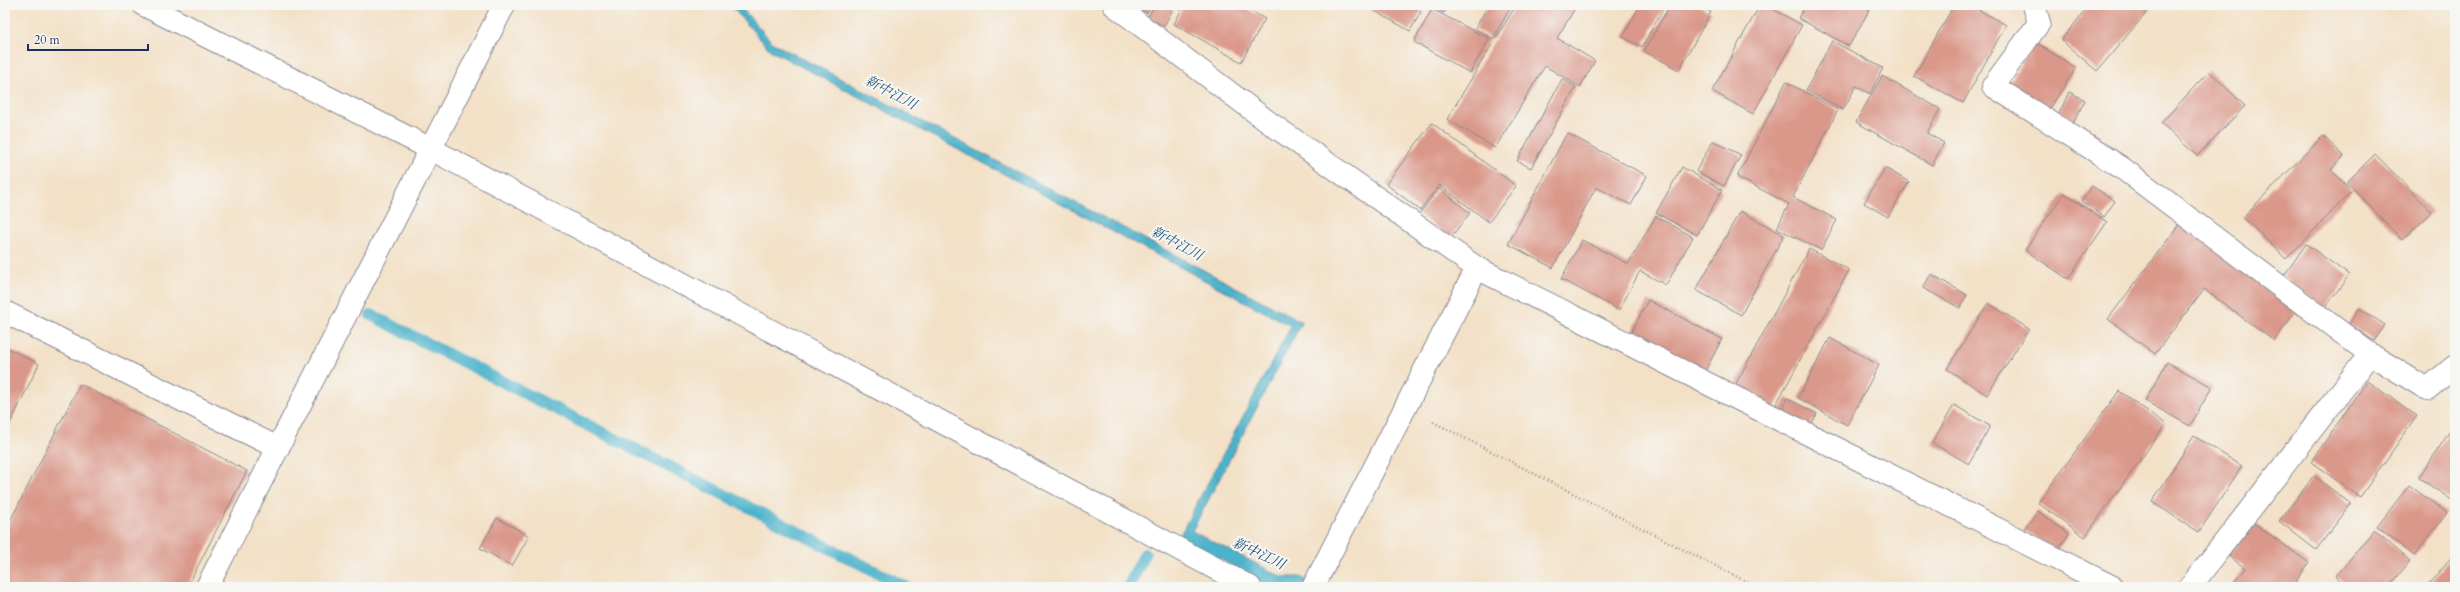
<svg xmlns="http://www.w3.org/2000/svg" width="2460" height="592" viewBox="0 0 2460 592" font-family="Cardo,'Noto Serif JP',serif">
  <style>
    .water { fill: #4cb2cb; stroke: #347094 }
    .lines { fill: none; stroke-linecap: round; stroke-linejoin: round }
    .stream { stroke: #4cb2cb; stroke-width: 12 }
    .building { fill: #da988a }
    .street-casing { stroke: #878892; stroke-width: 24 }
    .path { stroke: #878892; stroke-width: 2.5; stroke-dasharray: 1 3; stroke-linecap: butt }
    .street { stroke: #fff; stroke-width: 22 }
    .labels { text-anchor: middle; stroke-width: 4; stroke-linejoin: round; paint-order: stroke }
    .water-label { font-size: 14px; font-style: italic; fill: #2a567f; stroke: #f6f6f2 }
  </style>
  <rect width="100%" height="100%" fill="#f6f6f2"/>
  <filter id="ink" filterUnits="userSpaceOnUse"><feTurbulence type="fractalNoise" baseFrequency=".025" numOctaves="2"/><feDisplacementMap in="SourceGraphic" scale="8" xChannelSelector="R" yChannelSelector="G"/><feConvolveMatrix kernelMatrix="1 2 1 2 8 2 1 2 1" color-interpolation-filters="sRGB"/></filter>
  <filter id="wash" filterUnits="userSpaceOnUse"><feTurbulence type="fractalNoise" baseFrequency=".012" numOctaves="4" result="noise"/><feDisplacementMap in="SourceGraphic" scale="16" xChannelSelector="R" yChannelSelector="G"/><feGaussianBlur stdDeviation="0.9" result="paint"/><feColorMatrix in="noise" values="0 0 0 0 0 0 0 0 0 0 0 0 0 0 0 0 0 1.4 0 .05"/><feComposite in="paint" operator="in"/></filter>
  <g filter="url(#wash)">
    <rect width="100%" height="100%" fill="#f3e1c7"/>
    <!-- water -->
    <path class="water" d="M730 5H739L773 43 1302 322 1192 531 1282 577H1300L1319 587H1272L1179 537 1291 326 770 50Z"/>
    <g class="lines">
      <!-- stream -->
      <g class="stream">
        <path d="M371 315 906 587"/>
        <path d="M1128 587 1145 554"/>
      </g>
    </g>
    <g id="blocks">
      <!-- building -->
      <g class="building">
        <path d="M1133 5H1151L1147 13Z"/>
        <path d="M1154 5H1175L1164 26 1148 17Z"/>
        <path d="M1184 5H1240L1265 19 1241 62 1174 24Z"/>
        <path d="M1376 5H1409L1421 12 1410 31 1373 10Z"/>
        <path d="M1429 5H1449L1444 13Z"/>
        <path d="M1488 5H1512L1493 39 1475 29Z"/>
        <path d="M1516 5H1577L1557 38 1595 61 1580 87 1545 66 1495 148 1447 119Z"/>
        <path d="M1640 5H1665L1642 47 1623 37Z"/>
        <path d="M1670 5H1697L1711 12 1679 70 1644 51Z"/>
        <path d="M1760 5H1765L1802 25 1753 114 1712 91Z"/>
        <path d="M1806 5H1872L1849 46 1798 18Z"/>
        <path d="M1954 5H1970L2006 25 1963 103 1914 76Z"/>
        <path d="M2090 5H2153L2097 71 2061 40Z"/>
        <path d="M1432 9 1489 39 1470 73 1414 42Z"/>
        <path d="M1832 41 1883 68 1870 94 1856 86 1843 110 1806 90Z"/>
        <path d="M2035 42 2076 68 2047 113 2006 88Z"/>
        <path d="M2209 71 2245 106 2197 156 2161 123Z"/>
        <path d="M1882 76 1940 109 1927 133 1944 143 1932 165 1856 122Z"/>
        <path d="M1562 79 1576 87 1531 168 1517 161Z"/>
        <path d="M1786 82 1838 110 1793 197 1837 220 1821 250 1777 228 1789 204 1737 177Z"/>
        <path d="M2069 92 2085 100 2073 124 2058 116Z"/>
        <path d="M1432 123 1516 186 1489 222 1439 185 1420 210 1386 184Z"/>
        <path d="M1567 133 1647 176 1631 205 1596 187 1553 268 1508 244Z"/>
        <path d="M2323 136 2344 156 2331 170 2352 191 2286 259 2243 217Z"/>
        <path d="M1713 141 1741 155 1724 186 1696 171Z"/>
        <path d="M2375 154 2432 212 2402 240 2347 182Z"/>
        <path d="M1682 167 1722 190 1697 235 1656 213Z"/>
        <path d="M1885 168 1909 182 1888 217 1864 203Z"/>
        <path d="M2092 186 2115 201 2104 217 2082 201Z"/>
        <path d="M1439 188 1470 213 1450 238 1419 214Z"/>
        <path d="M2064 193 2107 222 2068 279 2025 250Z"/>
        <path d="M1740 211 1784 235 1741 315 1696 290Z"/>
        <path d="M1656 216 1693 237 1666 285 1640 271 1619 310 1561 279 1582 240 1628 264Z"/>
        <path d="M2180 223 2296 311 2274 341 2204 289 2155 354 2108 319Z"/>
        <path d="M2306 244 2349 275 2325 308 2283 277Z"/>
        <path d="M1809 249 1849 270 1773 410 1733 389Z"/>
        <path d="M1931 274 1967 295 1960 308 1923 288Z"/>
        <path d="M1648 300 1722 339 1704 373 1630 335Z"/>
        <path d="M1988 303 2029 329 1987 395 1947 369Z"/>
        <path d="M2359 308 2385 325 2374 341 2349 324Z"/>
        <path d="M1830 338 1879 365 1847 425 1798 398Z"/>
        <path d="M5 347 39 364 5 434Z"/>
        <path d="M2167 362 2212 387 2190 426 2145 401Z"/>
        <path d="M2367 381 2417 416 2360 497 2311 462Z"/>
        <path d="M80 384 247 471 187 587H5V531Z"/>
        <path d="M2119 391 2166 424 2085 537 2038 503Z"/>
        <path d="M1787 398 1817 414 1808 430 1779 413Z"/>
        <path d="M1954 405 1990 426 1969 464 1932 443Z"/>
        <path d="M2450 431 2455 434V502L2419 478Z"/>
        <path d="M2194 436 2242 466 2199 532 2152 502Z"/>
        <path d="M2314 476 2351 504 2316 550 2279 521Z"/>
        <path d="M2409 485 2447 513 2414 556 2377 527Z"/>
        <path d="M2038 511 2069 534 2056 552 2024 529Z"/>
        <path d="M497 518 529 536 512 566 480 548Z"/>
        <path d="M2254 523 2309 563 2292 587H2231L2245 568 2229 556Z"/>
        <path d="M2374 530 2410 561 2389 587H2349L2336 576Z"/>
        <path d="M2455 553V587H2426Z"/>
      </g>
    </g>
  </g>
  <g filter="url(#ink)">
    <use href="#blocks" fill-opacity="0" stroke="#878892" stroke-width="1"/>
    <g class="lines">
      <defs>
        <g id="street">
          <path d="M144 5 431 149 1250 587"/>
          <path d="M1114 5 1267 121 1477 268 2113 587"/>
          <path d="M2034 5 2039 23 1993 86 2122 168 2370 354 2427 389 2455 366"/>
          <path d="M5 312 278 448"/>
          <path d="M207 587 504 5"/>
          <path d="M1313 587 1477 268"/>
          <path d="M2190 587 2370 354"/>
        </g>
      </defs>
      <!-- street casing -->
      <use href="#street" class="street-casing"/>
      <!-- path -->
      <path class="path" d="M1433 422 1757 587"/>
      <!-- street -->
      <use href="#street" class="street"/>
    </g>
  </g>
  <g class="labels">
    <!-- water labels -->
    <g class="water-label">
      <text transform="translate(891 92) rotate(28)" y="5">新中江川</text>
      <text transform="translate(1177 243) rotate(28)" y="5">新中江川</text>
      <text transform="translate(1259 553) rotate(25)" y="5">新中江川</text>
    </g>
  </g>
  <!-- margin -->
  <rect width="2460" height="592" fill="none" stroke="#f6f6f2" stroke-width="20"/>
  <!-- scale -->
  <path d="M28 44v6h120v-6" fill="none" stroke="#1b2f5e" stroke-width="2"/>
  <text x="34" y="44" font-size="12" fill="#1b2f5e" stroke="#f6f6f2" stroke-width="3" paint-order="stroke">20 m</text>
</svg>
